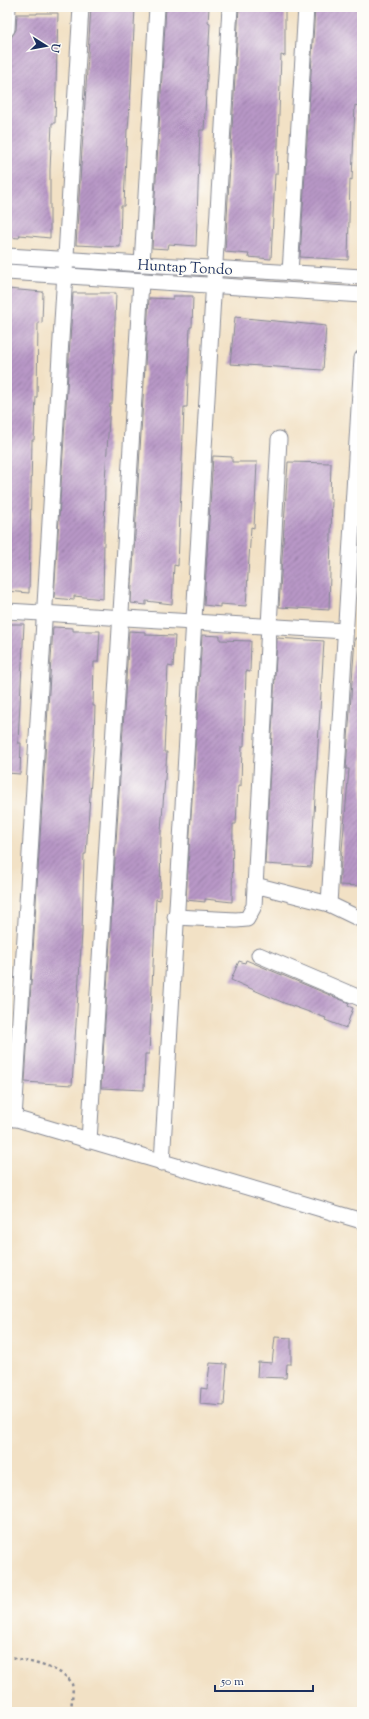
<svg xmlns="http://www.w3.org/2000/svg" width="369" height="1719" viewBox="0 0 369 1719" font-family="'Sorts Mill Goudy',serif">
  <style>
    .building { fill: url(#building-hatch) }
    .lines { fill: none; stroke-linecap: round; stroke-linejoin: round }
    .street-casing { stroke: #868892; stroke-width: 17 }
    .path { stroke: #868892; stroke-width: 2.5; stroke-dasharray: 3 3; stroke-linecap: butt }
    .street { stroke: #fff; stroke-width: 15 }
    .labels { text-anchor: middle; stroke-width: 3; stroke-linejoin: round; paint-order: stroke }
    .street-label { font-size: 15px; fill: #1b2f5e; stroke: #fdfcf7 }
  </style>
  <defs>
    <pattern id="building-hatch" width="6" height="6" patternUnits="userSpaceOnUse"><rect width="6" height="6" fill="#b897c6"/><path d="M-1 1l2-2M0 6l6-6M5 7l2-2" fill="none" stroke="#957ca4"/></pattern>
  </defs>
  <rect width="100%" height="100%" fill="#fdfcf7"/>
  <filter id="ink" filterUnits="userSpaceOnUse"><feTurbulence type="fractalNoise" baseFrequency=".025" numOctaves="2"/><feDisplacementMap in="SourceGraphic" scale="8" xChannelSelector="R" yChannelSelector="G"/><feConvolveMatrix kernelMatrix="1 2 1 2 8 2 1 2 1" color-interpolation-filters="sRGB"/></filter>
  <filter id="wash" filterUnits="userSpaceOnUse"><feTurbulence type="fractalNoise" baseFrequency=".012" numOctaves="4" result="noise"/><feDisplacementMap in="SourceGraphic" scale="16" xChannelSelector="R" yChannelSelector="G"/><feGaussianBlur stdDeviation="0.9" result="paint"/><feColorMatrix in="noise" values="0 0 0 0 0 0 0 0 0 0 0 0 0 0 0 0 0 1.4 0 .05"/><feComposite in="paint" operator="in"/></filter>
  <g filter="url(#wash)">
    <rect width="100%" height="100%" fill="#f2e1c5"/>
    <g id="blocks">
      <!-- building -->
      <g class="building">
        <path d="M91 7H135L131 90 128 129H127L124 206H121L120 247 76 245Z"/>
        <path d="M166 7H209L208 23 210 24 204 130H200L196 246 169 244 168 249 152 248Z"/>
        <path d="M239 7H285V56L281 55 277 174H275L271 259 248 257 249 254 225 252Z"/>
        <path d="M315 7H361L360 63 358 106 355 105 352 180 350 179 348 260 300 257Z"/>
        <path d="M37 13H58L55 123H52L50 170V238L20 235 19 238 7 237V104L9 82 7 81V66L9 52 11 37 16 30 17 14H37Z"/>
        <path d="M7 289 43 292 42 323 38 322 37 397H36L34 440H32L29 593 7 591 10 555 7 554V551L11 514H7Z"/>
        <path d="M73 293H116L112 404H110L105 481 103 599 74 596V600L54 598Z"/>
        <path d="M173 296H193L192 327H190L187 407H184L178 566 174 565 172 604 146 601V605L131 603 149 298 173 299Z"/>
        <path d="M235 317 326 326 323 370 230 364Z"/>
        <path d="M213 456 232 457V462H257L254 528 251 527 246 606 220 604V607L204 605Z"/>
        <path d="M288 462 331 463 330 499H332L329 610 279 607Z"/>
        <path d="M7 624H24L18 743H21L20 774 7 773Z"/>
        <path d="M53 627 73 628V631H100L98 662H94L93 706H95L94 737 86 854H84L82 932 72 1085 25 1082Z"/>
        <path d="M129 631 146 632V635L175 636 173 667 168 666 164 752H167L161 831 160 900 156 899 149 1054H145L144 1090 101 1088Z"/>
        <path d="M202 635 220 636V640L251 641 250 672 246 671 244 746H242L241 786H238L236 824H233L232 902 205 899V902L186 900Z"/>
        <path d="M277 638 324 641 311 867 265 864Z"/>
        <path d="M355 638H362V851L360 886 339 885 349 769H346Z"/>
        <path d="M246 960 349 1003 348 1006 353 1008 346 1028 325 1020 326 1018 284 1003 231 980 239 961 245 963Z"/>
        <path d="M275 1337 291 1338V1364H287L286 1378 257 1377 258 1362 272 1363Z"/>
        <path d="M210 1363 227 1364 224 1406 200 1404 201 1388 207 1389Z"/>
      </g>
    </g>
  </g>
  <g filter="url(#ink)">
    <use href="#blocks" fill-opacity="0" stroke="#868892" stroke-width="1"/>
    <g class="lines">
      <defs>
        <g id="street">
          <path d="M7 29 8 7"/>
          <path d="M7 256 362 277"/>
          <path d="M142 264 157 7"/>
          <path d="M7 272 362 295"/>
          <path d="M290 273 306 7"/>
          <path d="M7 611 345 631"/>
          <path d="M255 885 329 904 362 920"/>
          <path d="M329 904 362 358"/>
          <path d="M175 917 236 920 247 919 254 906 279 439"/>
          <path d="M259 955 362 999"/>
          <path d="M7 1116 362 1221"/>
          <path d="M14 1119 81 7"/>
          <path d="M89 1141 141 281"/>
          <path d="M162 1163 230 7"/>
        </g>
      </defs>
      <!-- street casing -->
      <use href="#street" class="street-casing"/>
      <!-- path -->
      <path class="path" d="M7 1656C23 1661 65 1667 72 1684 74 1691 71 1704 71 1712"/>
      <!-- street -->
      <use href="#street" class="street"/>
    </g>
  </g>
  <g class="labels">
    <!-- street labels -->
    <g class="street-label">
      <text transform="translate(185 267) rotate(3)" y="5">Huntap Tondo</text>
    </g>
  </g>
  <!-- margin -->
  <rect width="369" height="1719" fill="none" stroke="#fdfcf7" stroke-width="24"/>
  <!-- north arrow -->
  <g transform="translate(46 46) rotate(101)" stroke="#fdfcf7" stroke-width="3" paint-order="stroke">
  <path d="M0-3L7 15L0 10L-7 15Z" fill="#1b2f5e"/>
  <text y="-6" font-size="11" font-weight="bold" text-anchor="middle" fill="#1b2f5e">U</text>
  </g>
  <!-- scale -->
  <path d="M215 1685v6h98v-6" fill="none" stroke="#1b2f5e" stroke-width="2"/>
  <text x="221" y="1685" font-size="12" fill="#1b2f5e" stroke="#fdfcf7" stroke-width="3" paint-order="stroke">50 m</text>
</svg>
